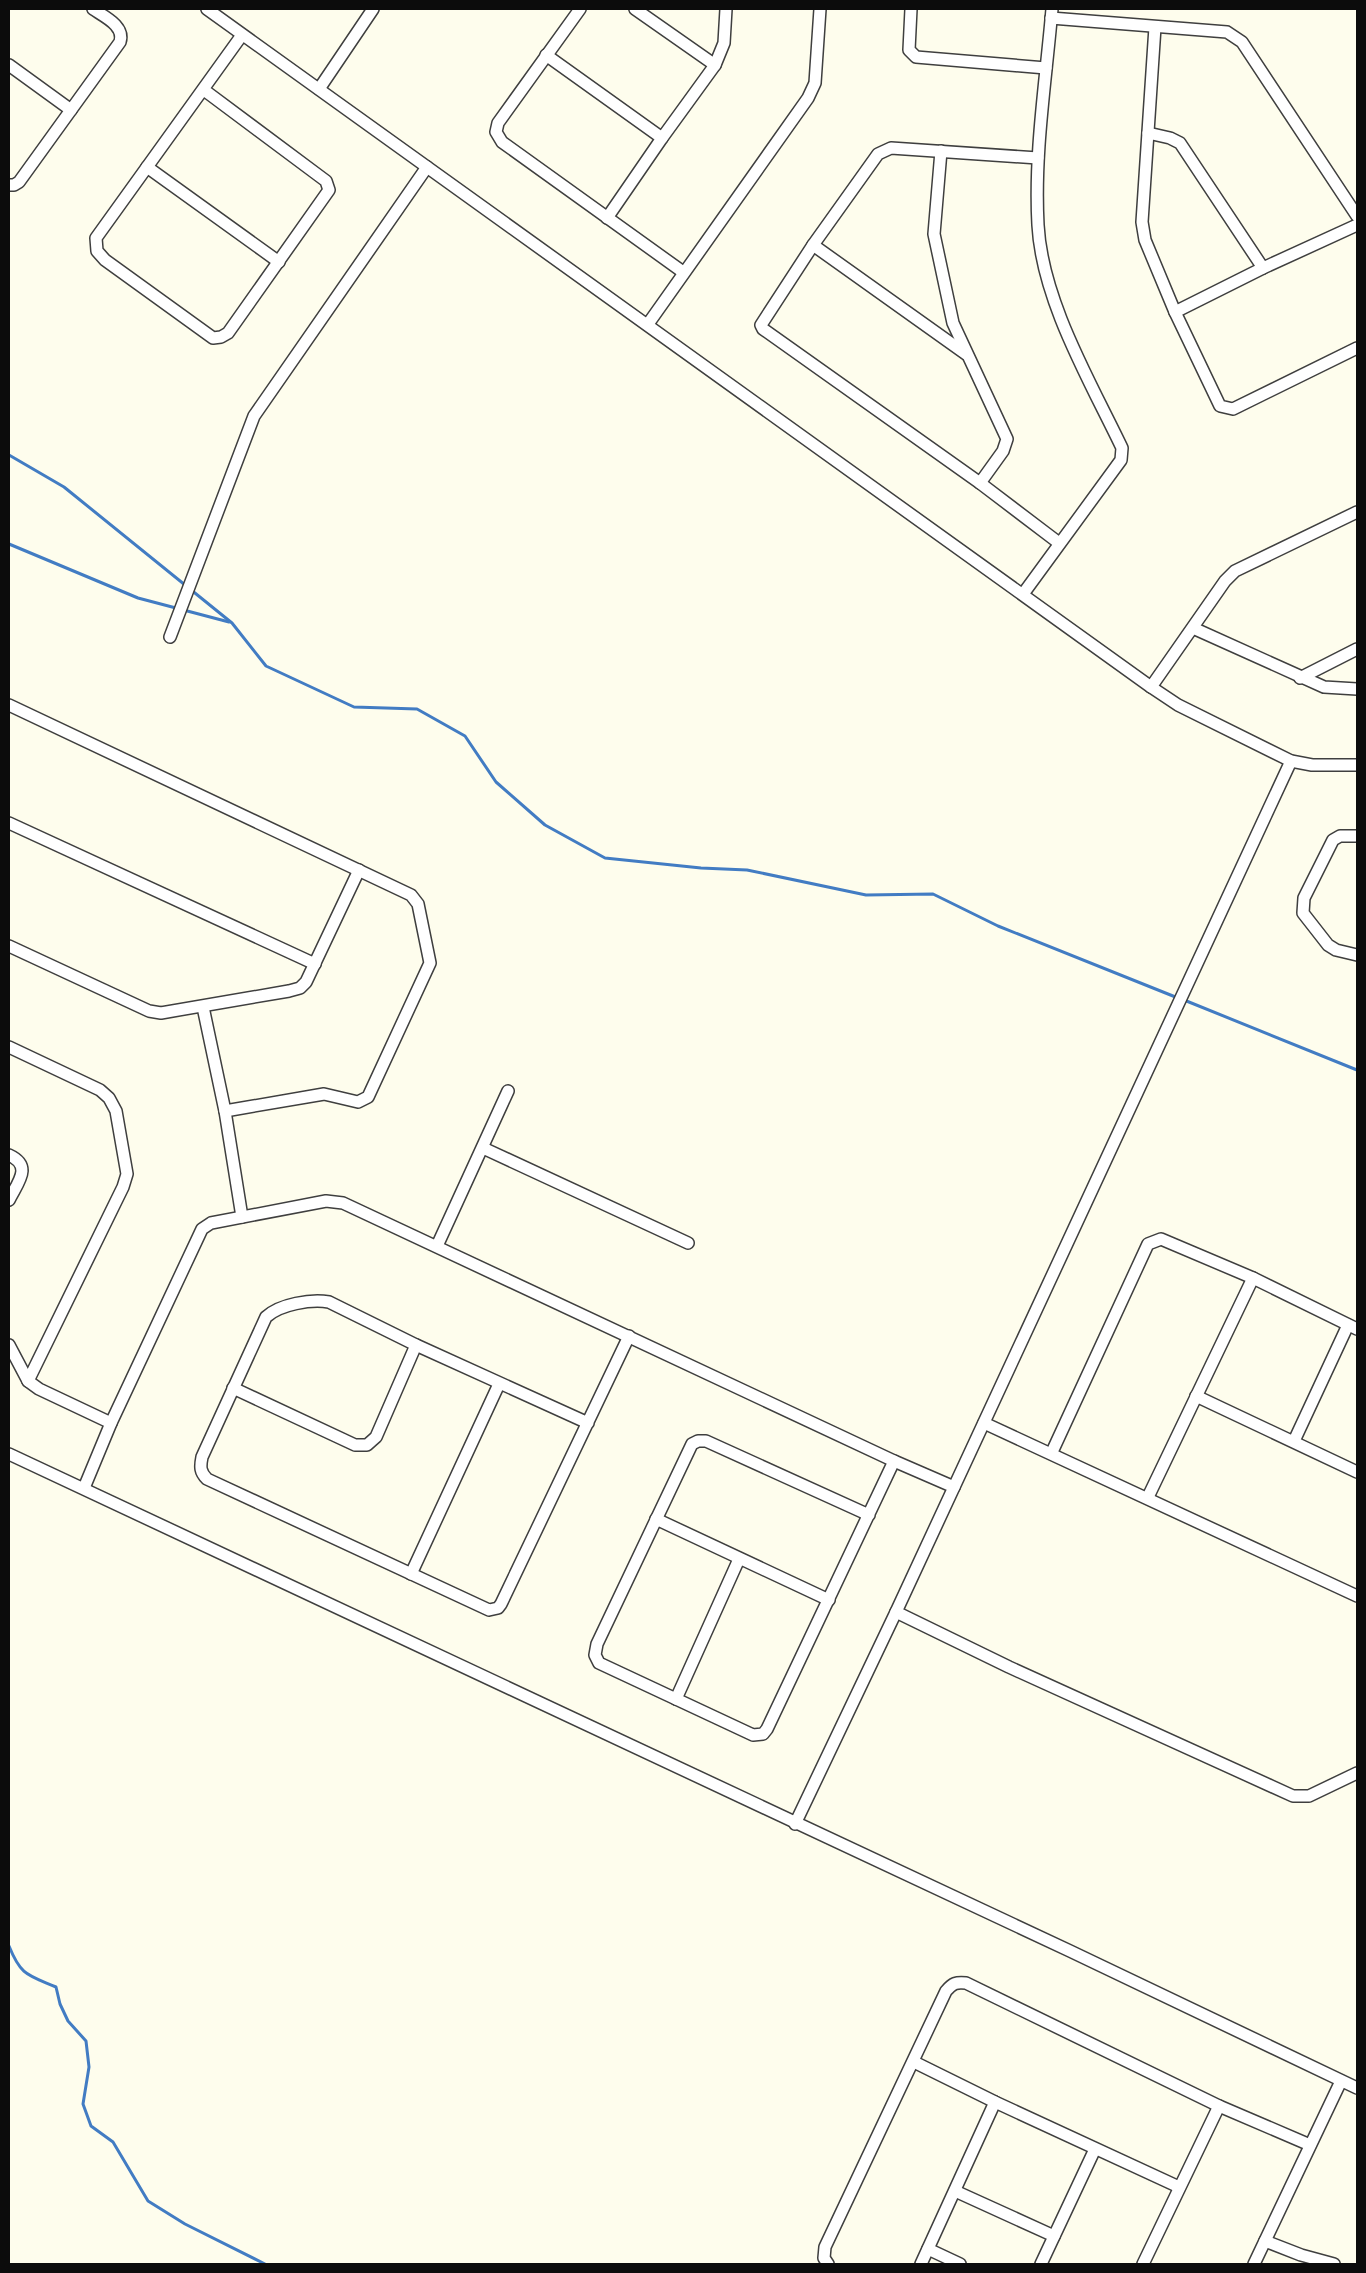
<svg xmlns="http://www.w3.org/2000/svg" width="1366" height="2273" viewBox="0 0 1366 2273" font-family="Georgia,serif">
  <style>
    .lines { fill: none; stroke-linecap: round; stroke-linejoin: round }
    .stream { stroke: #427cc3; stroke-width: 3 }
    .street-casing { stroke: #3f3f3f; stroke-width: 14 }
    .street { stroke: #fff; stroke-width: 11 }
  </style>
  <rect width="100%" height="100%" fill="#fefded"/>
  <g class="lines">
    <!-- stream -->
    <g class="stream">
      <path d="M9 455 64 487 232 623 266 666 354 707 417 709 465 736 496 782 545 825 605 858 701 868 747 870 866 895 933 894 998 926 1178 998"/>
      <path d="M9 544 138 598 229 622"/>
      <path d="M1184 1000 1357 1070"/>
      <path d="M9 1946C21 1976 28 1975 56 1987L60 2004 68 2021 86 2041 89 2067 83 2104 91 2126 113 2142 148 2201 185 2224 265 2264"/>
    </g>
    <defs>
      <g id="street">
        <path d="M207 9 1151 687 1178 705 1291 761 1312 765H1357"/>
        <path d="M580 9 498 123 496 132 502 142 683 272"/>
        <path d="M635 9 715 65"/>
        <path d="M911 9 909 50 916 57 1046 68"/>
        <path d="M1051 18 1227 32 1242 42 1357 216"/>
        <path d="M1155 27 1142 222 1145 240 1175 312 1220 406 1233 409 1357 348"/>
        <path d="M546 55 662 138 607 218"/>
        <path d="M9 65 71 110"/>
        <path d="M319 89 373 9"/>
        <path d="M204 90 326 181 329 190 228 333 221 337 213 338 105 260 97 251 96 238 242 35"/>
        <path d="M1148 133 1170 138 1180 143 1263 268"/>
        <path d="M662 138 715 65 724 43 726 9"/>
        <path d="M941 151 934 234 953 323 1007 439 1003 451 980 483"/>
        <path d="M1038 158 891 148 878 154 813 245 761 325 763 329 980 483 1059 543"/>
        <path d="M147 167 279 262"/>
        <path d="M9 185H14L19 182 120 42C125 26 105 17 93 9"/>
        <path d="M813 245 966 354"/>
        <path d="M1175 312 1263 268 1357 225"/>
        <path d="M648 324 808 98 815 83 820 9"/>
        <path d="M1023 594 1121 460 1122 448C1090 381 1042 300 1038 225 1034 153 1046 80 1052 9"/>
        <path d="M1193 628 1324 687 1357 689"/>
        <path d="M170 637 254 416 427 167"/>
        <path d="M1300 678 1357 649"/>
        <path d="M1151 687 1225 581 1235 571 1357 512"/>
        <path d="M9 705 411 895 418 904 430 963 368 1097 358 1102 324 1094 225 1111"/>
        <path d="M9 823 315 964"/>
        <path d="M1357 836H1340L1333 840 1304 898 1303 913 1328 945 1336 950 1357 955"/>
        <path d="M9 946 149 1011 161 1013 289 991 300 988 306 982 359 870"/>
        <path d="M203 1007 225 1111 242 1217"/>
        <path d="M9 1047 100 1090 109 1098 116 1111 127 1174 123 1187 28 1381"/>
        <path d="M483 1148 688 1243"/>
        <path d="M9 1155C33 1166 18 1182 9 1200"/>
        <path d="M437 1246 508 1091"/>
        <path d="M9 1345 28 1381 39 1389 111 1423"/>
        <path d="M233 1388 355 1445H367L376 1437 416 1345"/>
        <path d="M1196 1396 1357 1472"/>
        <path d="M588 1423 416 1345 329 1302C311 1299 280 1304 266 1317L202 1457C200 1467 200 1472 207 1479L489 1610 498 1608 501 1604 629 1336"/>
        <path d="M984 1423 1357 1596"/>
        <path d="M1294 1441 1348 1325"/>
        <path d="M1052 1452 1148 1244 1161 1239 1253 1278 1357 1329"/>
        <path d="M9 1454 1070 1951 1357 2088"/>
        <path d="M84 1488 111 1423 202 1229 211 1223 326 1201 343 1203 894 1461 954 1487"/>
        <path d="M1148 1497 1253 1278"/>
        <path d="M869 1515 706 1441H698L692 1444 597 1644 595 1655 599 1663 753 1735 763 1734 767 1729 894 1461"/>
        <path d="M656 1519 829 1600"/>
        <path d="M411 1574 499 1384"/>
        <path d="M896 1612 1009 1667 1293 1796H1309L1357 1773"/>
        <path d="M676 1699 739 1559"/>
        <path d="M795 1824 896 1612 1291 761"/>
        <path d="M914 2062 995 2102 1179 2187"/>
        <path d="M955 2191 1054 2236"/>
        <path d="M1265 2241 1301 2255 1334 2264"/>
        <path d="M928 2249 960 2264"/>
        <path d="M828 2264 824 2258 825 2247 946 1991C953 1983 956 1982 966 1983L1219 2106 1310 2145"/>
        <path d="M921 2264 995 2102"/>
        <path d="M1041 2264 1095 2149"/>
        <path d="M1143 2264 1219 2106"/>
        <path d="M1254 2264 1341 2081"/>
      </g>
    </defs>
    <!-- street casing -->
    <use href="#street" class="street-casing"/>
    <!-- street -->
    <use href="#street" class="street"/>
  </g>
  <!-- border -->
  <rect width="1366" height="2273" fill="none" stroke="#0c0c0c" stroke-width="20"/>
</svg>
